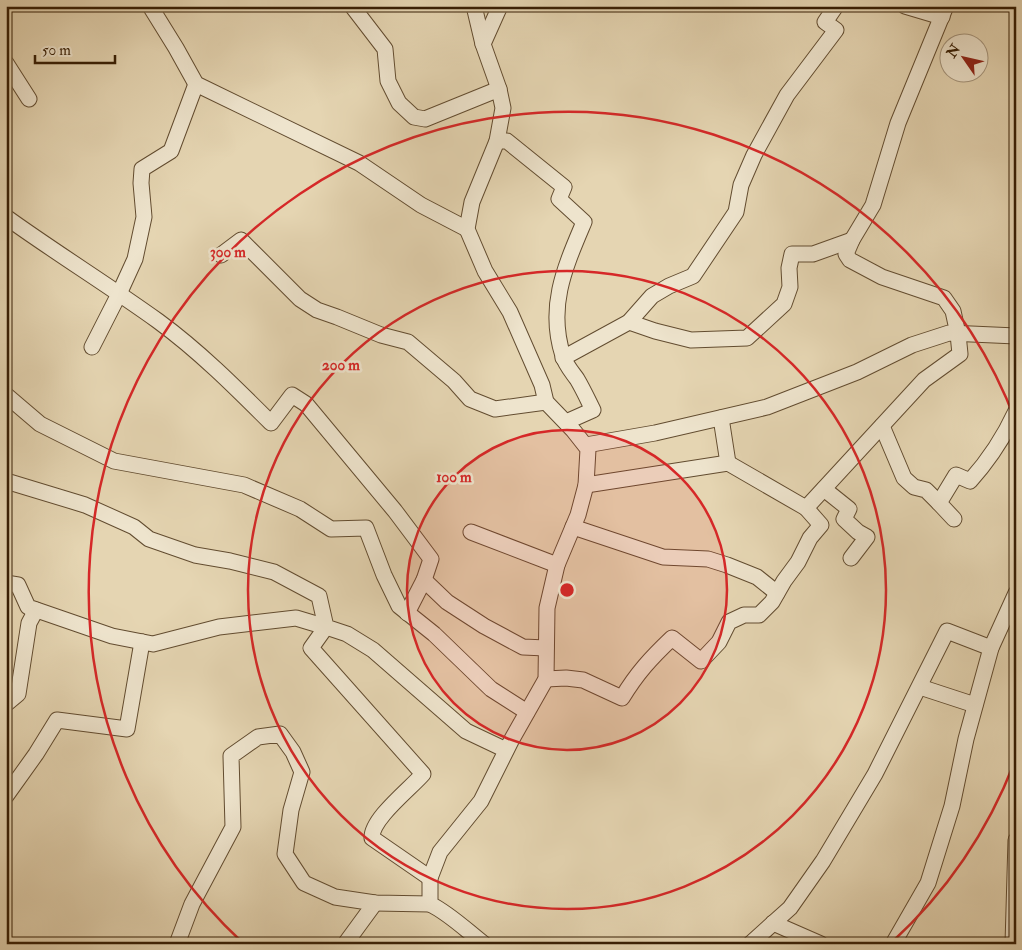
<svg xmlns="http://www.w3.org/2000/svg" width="1022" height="950" viewBox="0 0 1022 950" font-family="'IM FELL Double Pica',serif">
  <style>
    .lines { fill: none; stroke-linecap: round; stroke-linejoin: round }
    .minor-casing { stroke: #624c30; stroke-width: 17 }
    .minor { stroke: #eee4cd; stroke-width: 15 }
    .ring { fill: none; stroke: #d62828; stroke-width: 2.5 }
    .centre { fill: #d62828; stroke: #eee4cd; stroke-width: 2.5 }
    .ring-label { font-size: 15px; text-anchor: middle; font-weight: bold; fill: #d62828; stroke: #eee4cd; stroke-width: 5; stroke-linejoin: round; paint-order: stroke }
  </style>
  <rect width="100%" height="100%" fill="#e5d5b2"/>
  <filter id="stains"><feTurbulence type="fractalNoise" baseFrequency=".004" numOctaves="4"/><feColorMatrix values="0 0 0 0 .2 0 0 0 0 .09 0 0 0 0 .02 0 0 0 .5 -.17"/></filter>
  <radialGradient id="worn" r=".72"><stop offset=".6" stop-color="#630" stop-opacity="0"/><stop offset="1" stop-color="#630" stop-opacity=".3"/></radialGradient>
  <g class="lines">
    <defs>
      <g id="minor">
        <path d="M150 6 176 48 196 84 359 163 421 205 467 229"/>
        <path d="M352 6 385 49 388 81 399 103 414 117 425 119 499 89 503 108 497 141 472 202 467 229 485 271 510 312 542 385 546 402 573 430 588 449 586 485 578 515 557 565 547 608 546 679 512 739 481 801 440 852 430 878V904C450 914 466 930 484 944"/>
        <path d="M474 6 483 44 499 89"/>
        <path d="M905 6 942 17"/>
        <path d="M483 44 500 6"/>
        <path d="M6 63 29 99"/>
        <path d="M497 141H507L564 187 559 199 584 222C565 267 547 306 563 356 565 364 572 372 577 379 583 389 588 400 593 410L566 422"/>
        <path d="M6 217C56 253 108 285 158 321 199 351 235 387 271 423L292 395 306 404 395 511 431 559 424 580"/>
        <path d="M221 255 241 240 300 299 317 310 337 317 381 335 408 342 454 381 470 399 495 409 546 402"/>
        <path d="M629 322 655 331 691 340 747 338 784 304 790 287 789 268 792 254H813L852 240"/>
        <path d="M92 347 119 294 135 259 144 217 141 183 142 169 171 151 196 84"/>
        <path d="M563 358 629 322 652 296 669 286 693 276 736 212 741 185 754 155 787 95 836 30 825 22 836 6"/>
        <path d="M6 395 40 424 114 461 244 485 300 509 331 529 366 528 384 575 399 606 434 634 491 689 527 712"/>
        <path d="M721 418 728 463"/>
        <path d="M882 426 904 478 914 487 926 490 939 503"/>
        <path d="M586 445 655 433 767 407 857 372 912 345 949 333 1016 336"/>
        <path d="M6 481 85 505 134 527 149 539 195 555 230 561 274 572 319 596 326 627 347 634 373 650 466 731 506 750"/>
        <path d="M586 485 728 463 806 508 924 380 960 354 958 334 953 311 944 298 882 277 850 260 846 254 852 240 873 205 898 123 946 6"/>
        <path d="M824 489 849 509 844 519 858 532 867 537 851 558"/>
        <path d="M954 519 939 503 956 475 970 481C989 460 1004 437 1016 411"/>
        <path d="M573 527 663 557 708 559 727 565 757 577 777 593"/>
        <path d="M471 532 557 565"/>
        <path d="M6 583 18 585 28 607 112 636 153 644 219 627 296 618 326 627 311 648 423 774C410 789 371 819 372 838L430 878"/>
        <path d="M407 613 424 580 447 602 484 626 523 647 546 648"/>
        <path d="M546 679 566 678 583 680 622 698C637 673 651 658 672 638L701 661 719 642 729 622 744 615H759L772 602 784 581 798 562 810 538 821 525 806 508"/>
        <path d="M920 687 975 705"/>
        <path d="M6 704 18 694 29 623 36 610"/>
        <path d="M6 796 36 754 57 720 127 729 142 642"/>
        <path d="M773 923 821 944"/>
        <path d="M177 944 192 904 233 827 231 756 258 737 280 734 293 752 302 772 291 810 285 854 304 883 335 897 375 903 430 904"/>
        <path d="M345 944 375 903"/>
        <path d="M750 944 790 908 823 861 875 774 947 631 991 648"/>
        <path d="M893 944 928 883 952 806 966 739 991 648 1016 593"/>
        <path d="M1013 944 1016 840"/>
      </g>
    </defs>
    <!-- minor casing -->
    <use href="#minor" class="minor-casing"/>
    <!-- minor -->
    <use href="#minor" class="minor"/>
  </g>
  <!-- distance rings -->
  <circle cx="567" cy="590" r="160" fill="#d62828" fill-opacity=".12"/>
  <g class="ring">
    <circle cx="567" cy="590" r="160"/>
    <circle cx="567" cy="590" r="319"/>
    <path d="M1016 758A479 479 0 0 1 891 943M243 943A479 479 0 1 1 1016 422"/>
  </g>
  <circle cx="567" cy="590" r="8" class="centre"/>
  <g class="ring-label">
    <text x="228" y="257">300 m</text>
    <text x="341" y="370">200 m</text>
    <text x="454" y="482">100 m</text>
  </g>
  <!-- margin -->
  <rect width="1022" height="950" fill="none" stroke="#e5d5b2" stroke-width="25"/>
  <rect x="8" y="8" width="1007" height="935" fill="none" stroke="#371e04" stroke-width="2.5"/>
  <rect x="12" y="12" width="997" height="925" fill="none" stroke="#371e04"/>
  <!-- north arrow -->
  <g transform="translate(964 58) rotate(304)"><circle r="24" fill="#eee4cd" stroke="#a5957d"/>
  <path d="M0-4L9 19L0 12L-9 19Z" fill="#8f2418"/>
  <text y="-8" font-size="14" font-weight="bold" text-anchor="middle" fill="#371e04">N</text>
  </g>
  <!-- scale -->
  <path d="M35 55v8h80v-8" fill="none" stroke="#371e04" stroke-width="2.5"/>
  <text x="42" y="55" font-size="15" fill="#371e04" stroke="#eee4cd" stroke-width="4" paint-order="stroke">50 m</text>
  <rect width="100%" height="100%" filter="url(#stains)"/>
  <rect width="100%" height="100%" fill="url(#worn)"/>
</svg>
